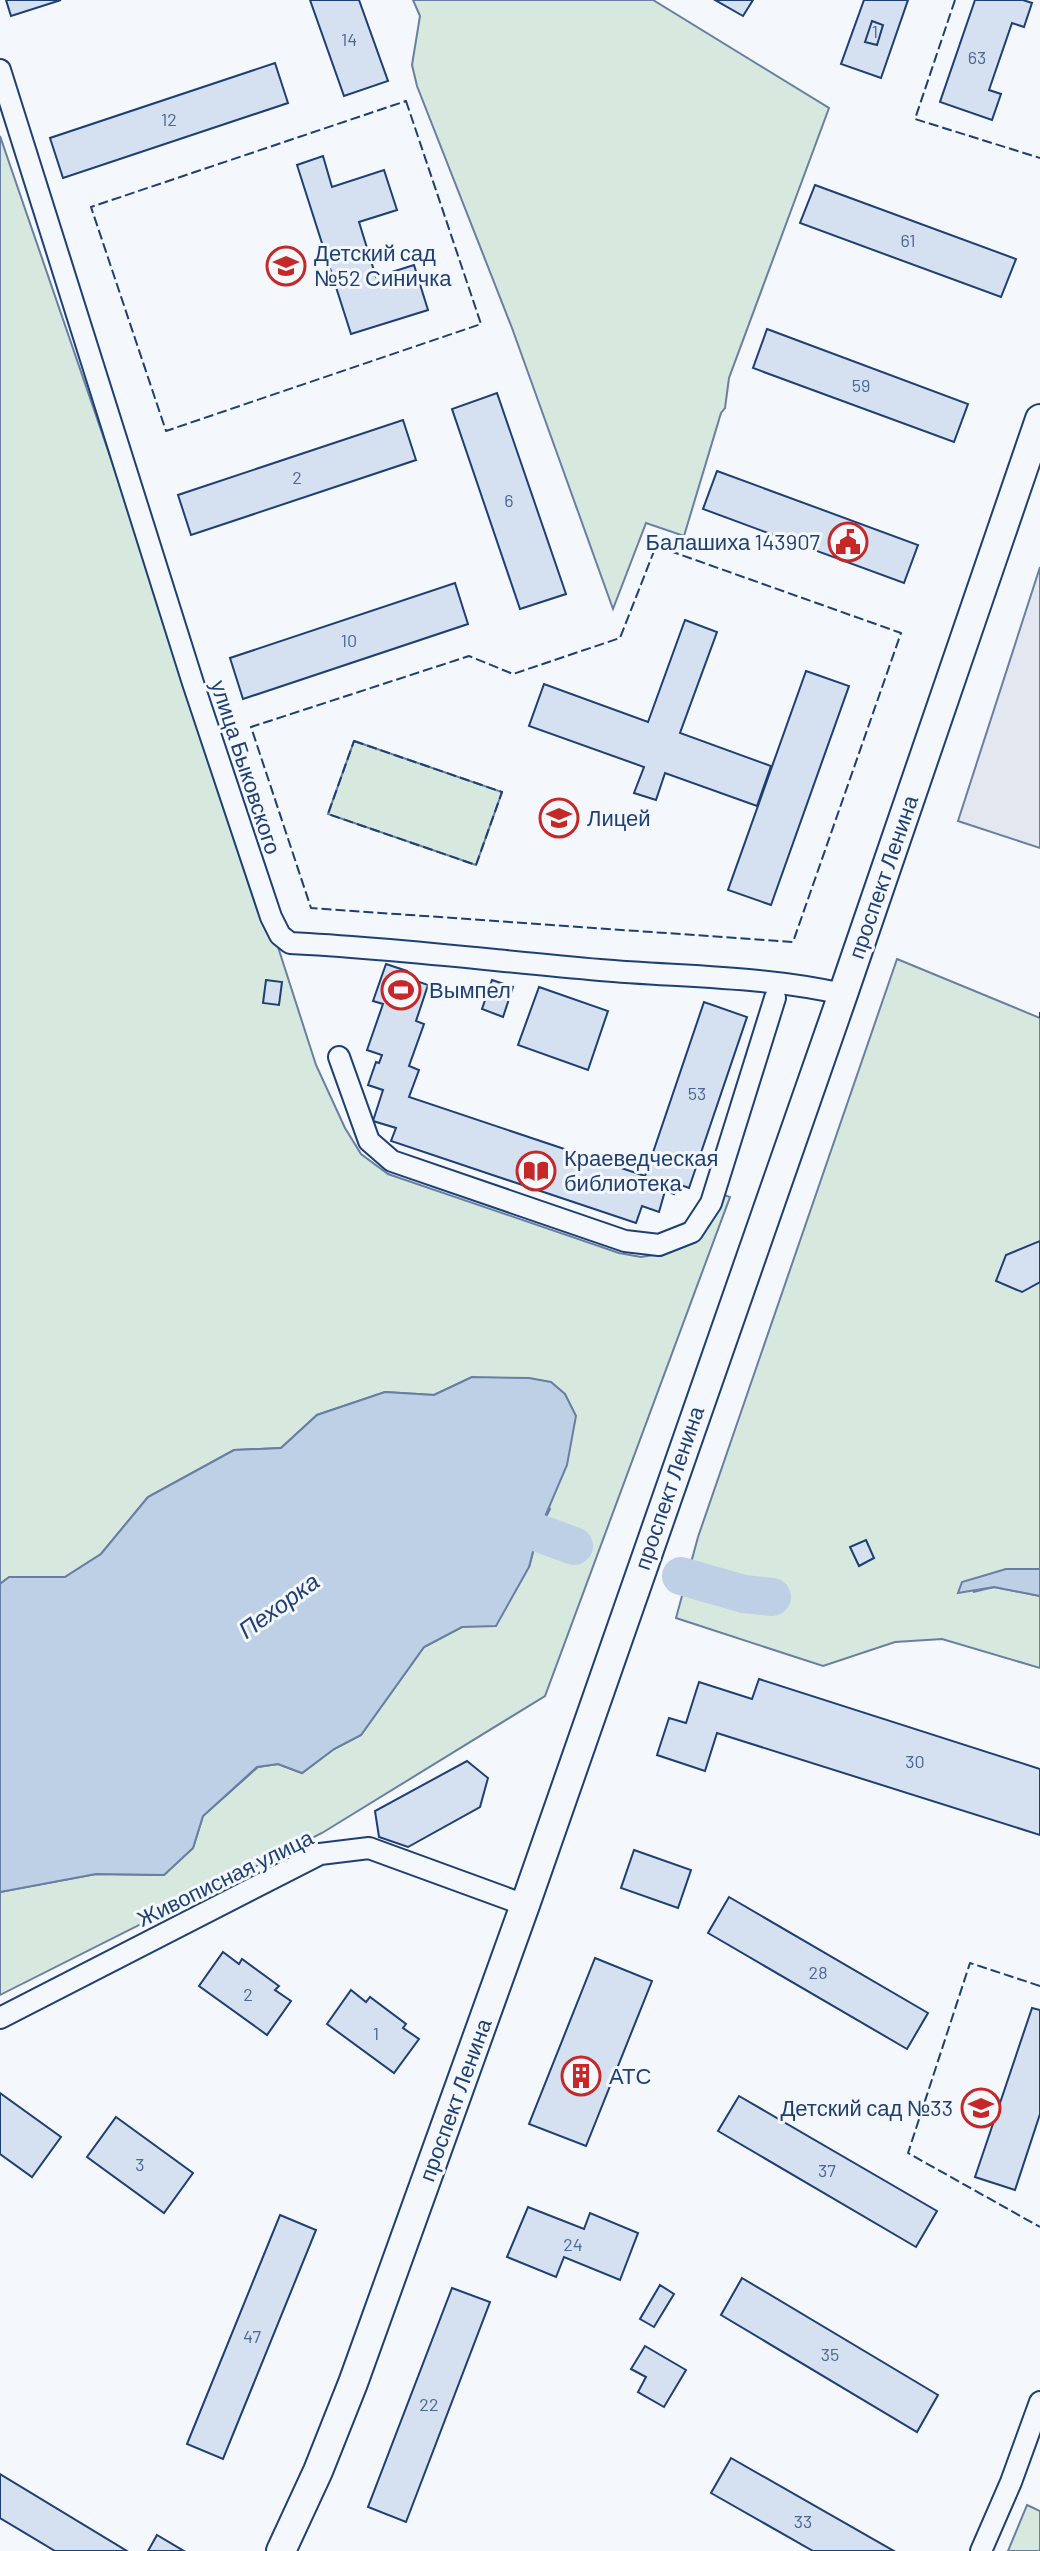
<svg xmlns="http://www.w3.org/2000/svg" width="1040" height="2551" viewBox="0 0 1040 2551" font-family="Barlow,sans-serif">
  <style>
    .green { fill: #d7e8df; stroke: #687fa3; stroke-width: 2 }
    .parking { fill: #e3e8f0; stroke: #687fa3; stroke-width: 2 }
    .water { fill: #bed0e5; stroke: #687fa3; stroke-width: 2 }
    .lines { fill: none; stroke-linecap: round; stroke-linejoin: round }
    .river { stroke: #bed0e5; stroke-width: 38 }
    .building { fill: #d5e0f0; stroke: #1d3f73; stroke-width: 2 }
    .street-casing { stroke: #1d3f73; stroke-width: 24 }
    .secondary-casing { stroke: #1d3f73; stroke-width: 32 }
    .street { stroke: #f4f7fb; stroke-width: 20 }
    .secondary { stroke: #f4f7fb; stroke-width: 28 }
    .fence { stroke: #1d3f73; stroke-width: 2; stroke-dasharray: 10 4; stroke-linecap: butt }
    .labels { text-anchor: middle; stroke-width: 6; stroke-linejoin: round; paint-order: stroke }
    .number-label { font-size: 18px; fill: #4b6792 }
    .poi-label { font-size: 22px; fill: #1d3f73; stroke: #f4f7fb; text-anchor: start }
    .street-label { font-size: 22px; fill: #1d3f73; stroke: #f4f7fb }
    .water-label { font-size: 24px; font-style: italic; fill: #1d3f73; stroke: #f4f7fb }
  </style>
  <rect width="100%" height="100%" fill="#f4f7fb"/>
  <!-- green -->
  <g class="green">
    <path d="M413 0H653L829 108 729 378 725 408 721 413 684 536 646 523 613 609 512 328 417 86 412 65 420 16Z"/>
    <path d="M0 136 269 919 316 1065 345 1128 361 1154 388 1174 619 1253 641 1257 666 1253 696 1236 719 1193 730 1197 545 1696 322 1833 0 1995V1892L96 1874 164 1875 193 1848 203 1816 258 1767 278 1764 302 1773 334 1749 361 1735 424 1647 462 1627 529 1567 538 1533 550 1509 472 1377 434 1395 385 1392 317 1415 281 1448 234 1450 148 1497 101 1554 65 1577H10L0 1584Z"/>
    <path d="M354 741 502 792 476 865 328 814Z"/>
    <path d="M897 959 1040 1018V1569H1006L973 1592 994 1587 1040 1596V1668L942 1639 895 1642 823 1666 676 1618 698 1537Z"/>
    <path d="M1027 2505 1040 2511V2551H1008Z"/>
  </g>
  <!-- parking -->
  <path class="parking" d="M1040 567V848L958 821Z"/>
  <!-- water -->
  <g class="water">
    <path d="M472 1377 529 1378 551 1382 565 1394 576 1416 567 1465 538 1533 529 1567 496 1626 462 1627 424 1647 361 1735 334 1749 302 1773 278 1764 257 1767 203 1816 193 1848 164 1875 96 1874 0 1892V1584L9 1577H65L101 1554 148 1497 234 1450 281 1448 317 1415 385 1392 434 1395Z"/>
    <path d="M1006 1569H1040V1596L994 1587 958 1593 962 1582Z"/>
  </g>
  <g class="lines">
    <!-- river -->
    <g class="river">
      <path d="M489 1523 508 1522 574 1546"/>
      <path d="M681 1576 744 1594 772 1597"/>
    </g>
  </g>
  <!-- building -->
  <g class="building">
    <path d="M6 0H61L11 16Z"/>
    <path d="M310 0H359L388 81 344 96Z"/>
    <path d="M715 0H753L743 16Z"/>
    <path d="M864 0H908L881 78 841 64Z"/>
    <path d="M975 0H1023L1032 3 1024 27 1012 23 989 90 1001 94 992 120 940 102Z"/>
    <path d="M872 21 883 25 877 45 865 42Z"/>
    <path d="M275 63 288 103 63 178 50 138Z"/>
    <path d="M323 156 332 187 384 170 397 210 359 222 376 277 414 265 428 310 351 334 297 165Z"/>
    <path d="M815 185 1016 259 1001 297 800 223Z"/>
    <path d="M767 329 968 404 954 442 753 368Z"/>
    <path d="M497 393 566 594 520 609 452 409Z"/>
    <path d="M403 420 416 460 191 535 178 495Z"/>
    <path d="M717 471 918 545 904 583 703 509Z"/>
    <path d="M455 583 468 624 243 699 230 658Z"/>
    <path d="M685 620 717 632 680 733 771 766 757 806 665 773 656 800 634 793 644 767 529 726 544 684 648 722Z"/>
    <path d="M806 671 849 686 771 905 728 890Z"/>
    <path d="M386 964 407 971 405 977 428 985 416 1021 424 1024 409 1066 419 1070 409 1097 645 1176 704 1002 747 1017 689 1188 678 1184 674 1194 665 1191 659 1212 642 1206 636 1223 391 1141 396 1128 373 1121 383 1090 368 1085 376 1062 379 1063 382 1055 367 1050 383 1004 373 1001Z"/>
    <path d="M266 980 282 982 279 1005 263 1003Z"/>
    <path d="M492 980 513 987 503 1017 482 1009Z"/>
    <path d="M539 987 608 1011 588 1070 518 1045Z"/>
    <path d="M1040 1241V1282L1022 1292 996 1281 1006 1255Z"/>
    <path d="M866 1540 874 1558 859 1566 850 1547Z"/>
    <path d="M759 1679 1040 1769V1835L717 1733 705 1771 657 1755 669 1718 686 1723 699 1682 752 1699Z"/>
    <path d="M467 1761 488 1778 480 1807 408 1847 379 1837 375 1811Z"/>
    <path d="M634 1850 691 1870 678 1908 621 1888Z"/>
    <path d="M729 1897 928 2013 907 2049 708 1933Z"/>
    <path d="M223 1952 239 1964 242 1959 279 1986 275 1990 291 2001 267 2035 199 1986Z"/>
    <path d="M595 1958 652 1981 586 2146 529 2124Z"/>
    <path d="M351 1990 366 2002 370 1997 406 2024 403 2028 419 2039 394 2073 327 2024Z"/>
    <path d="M1032 2008 1040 2010V2114L1015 2190 975 2177Z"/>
    <path d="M0 2093 61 2137 32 2177 0 2154Z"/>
    <path d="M739 2096 937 2211 916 2247 718 2131Z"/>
    <path d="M116 2117 193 2173 164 2213 87 2157Z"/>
    <path d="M528 2207 584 2229 590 2213 638 2233 620 2280 564 2257 556 2277 507 2257Z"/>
    <path d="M280 2215 316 2230 223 2459 187 2444Z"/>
    <path d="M742 2278 938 2395 917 2432 721 2315Z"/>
    <path d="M660 2285 674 2294 654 2327 640 2319Z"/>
    <path d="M452 2288 490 2302 406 2522 368 2507Z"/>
    <path d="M645 2346 686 2370 664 2407 638 2392 646 2377 631 2369Z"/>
    <path d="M731 2458 894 2551H813L711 2493Z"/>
    <path d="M0 2474 127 2551H55L0 2518Z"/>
    <path d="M157 2535 184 2551H148Z"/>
  </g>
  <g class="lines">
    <defs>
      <g id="street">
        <path d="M0 70 193 683 271 917 280 935 290 943C393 948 497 961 600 970 681 977 764 976 843 994"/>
        <path d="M339 1057 369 1141 392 1161 625 1241 659 1245 692 1232 711 1203 775 998"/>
        <path d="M0 2018 320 1854 369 1848 525 1905"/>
        <path d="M981 2551 1011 2482 1040 2402"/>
      </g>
      <path id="secondary" d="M281 2551 318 2471 353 2383 525 1905 843 994 1040 419"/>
    </defs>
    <!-- street casing -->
    <use href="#street" class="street-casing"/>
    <!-- secondary casing -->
    <use href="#secondary" class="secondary-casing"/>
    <!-- street -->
    <use href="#street" class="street"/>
    <!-- secondary -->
    <use href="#secondary" class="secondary"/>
    <!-- fence -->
    <g class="fence">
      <path d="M955 0 915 119 1040 158"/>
      <path d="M406 101 481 324 166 431 91 207Z"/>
      <path d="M656 546 901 633 793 942 311 908 251 727 469 656 513 674 620 638Z"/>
      <path d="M354 741 502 792 476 865 328 814Z"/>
      <path d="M1040 1012V1018"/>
      <path d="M1040 1986 970 1963 908 2153 1040 2227"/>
    </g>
  </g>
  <!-- icons -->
  <defs>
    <symbol id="school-ring" viewBox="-11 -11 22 22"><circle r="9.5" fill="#f4f7fb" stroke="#c62828" stroke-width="1.5"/><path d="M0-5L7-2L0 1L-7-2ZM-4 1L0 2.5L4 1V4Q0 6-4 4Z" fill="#c62828"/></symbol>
    <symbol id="civic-ring" viewBox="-11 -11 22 22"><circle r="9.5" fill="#f4f7fb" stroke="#c62828" stroke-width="1.5"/><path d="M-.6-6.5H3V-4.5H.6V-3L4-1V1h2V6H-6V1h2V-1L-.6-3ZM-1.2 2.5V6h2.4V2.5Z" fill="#c62828"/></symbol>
    <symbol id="stadium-ring" viewBox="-11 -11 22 22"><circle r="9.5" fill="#f4f7fb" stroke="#c62828" stroke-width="1.5"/><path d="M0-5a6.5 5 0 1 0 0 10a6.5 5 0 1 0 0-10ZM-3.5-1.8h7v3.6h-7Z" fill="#c62828"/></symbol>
    <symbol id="library-ring" viewBox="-11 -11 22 22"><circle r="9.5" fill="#f4f7fb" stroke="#c62828" stroke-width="1.5"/><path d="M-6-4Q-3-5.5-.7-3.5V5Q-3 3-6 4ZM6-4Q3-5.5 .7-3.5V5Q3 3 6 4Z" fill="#c62828"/></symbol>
    <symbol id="building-ring" viewBox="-11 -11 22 22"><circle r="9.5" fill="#f4f7fb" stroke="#c62828" stroke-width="1.5"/><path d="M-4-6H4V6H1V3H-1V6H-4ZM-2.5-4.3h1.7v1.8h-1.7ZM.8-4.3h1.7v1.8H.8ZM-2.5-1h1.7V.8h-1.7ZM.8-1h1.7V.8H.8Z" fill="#c62828"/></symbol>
  </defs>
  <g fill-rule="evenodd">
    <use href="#school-ring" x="264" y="244" width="44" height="44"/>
    <use href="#civic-ring" x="826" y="520" width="44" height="44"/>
    <use href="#school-ring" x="537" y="796" width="44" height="44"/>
    <use href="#stadium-ring" x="379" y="968" width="44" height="44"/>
    <use href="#library-ring" x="514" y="1149" width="44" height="44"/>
    <use href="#building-ring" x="559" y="2054" width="44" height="44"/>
    <use href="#school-ring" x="959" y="2086" width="44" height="44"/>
  </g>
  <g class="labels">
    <!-- number labels -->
    <g class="number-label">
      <text x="875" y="38">1</text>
      <text x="349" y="46">14</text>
      <text x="977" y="64">63</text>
      <text x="169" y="126">12</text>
      <text x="908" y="247">61</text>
      <text x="861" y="392">59</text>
      <text x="297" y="484">2</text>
      <text x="509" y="507">6</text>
      <text x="349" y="647">10</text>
      <text x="697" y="1100">53</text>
      <text x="915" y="1768">30</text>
      <text x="818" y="1979">28</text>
      <text x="248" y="2001">2</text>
      <text x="376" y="2040">1</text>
      <text x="140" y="2171">3</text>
      <text x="827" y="2177">37</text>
      <text x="573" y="2251">24</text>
      <text x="252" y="2343">47</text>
      <text x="830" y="2361">35</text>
      <text x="429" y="2411">22</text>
      <text x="803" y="2528">33</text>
    </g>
    <!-- poi labels -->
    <g class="poi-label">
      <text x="314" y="261">Детский сад<tspan x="314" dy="25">№52 Синичка</tspan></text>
      <text x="820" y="550" text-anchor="end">Балашиха 143907</text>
      <text x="587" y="826">Лицей</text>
      <text x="429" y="998">Вымпел</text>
      <text x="564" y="1166">Краеведческая<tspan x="564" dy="25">библиотека</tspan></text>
      <text x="609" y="2084">АТС</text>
      <text x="953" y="2116" text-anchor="end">Детский сад №33</text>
    </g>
    <!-- street labels -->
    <g class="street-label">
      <text transform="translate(246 767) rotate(72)" y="8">улица Быковского</text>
      <text transform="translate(883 877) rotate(-71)" y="8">проспект Ленина</text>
      <text transform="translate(669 1488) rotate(-71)" y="8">проспект Ленина</text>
      <text transform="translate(225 1878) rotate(-26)" y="8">Живописная улица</text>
      <text transform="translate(455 2100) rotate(-70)" y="8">проспект Ленина</text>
    </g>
    <!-- water labels -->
    <g class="water-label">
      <text transform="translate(279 1606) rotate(-36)" y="8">Пехорка</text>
    </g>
  </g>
</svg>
